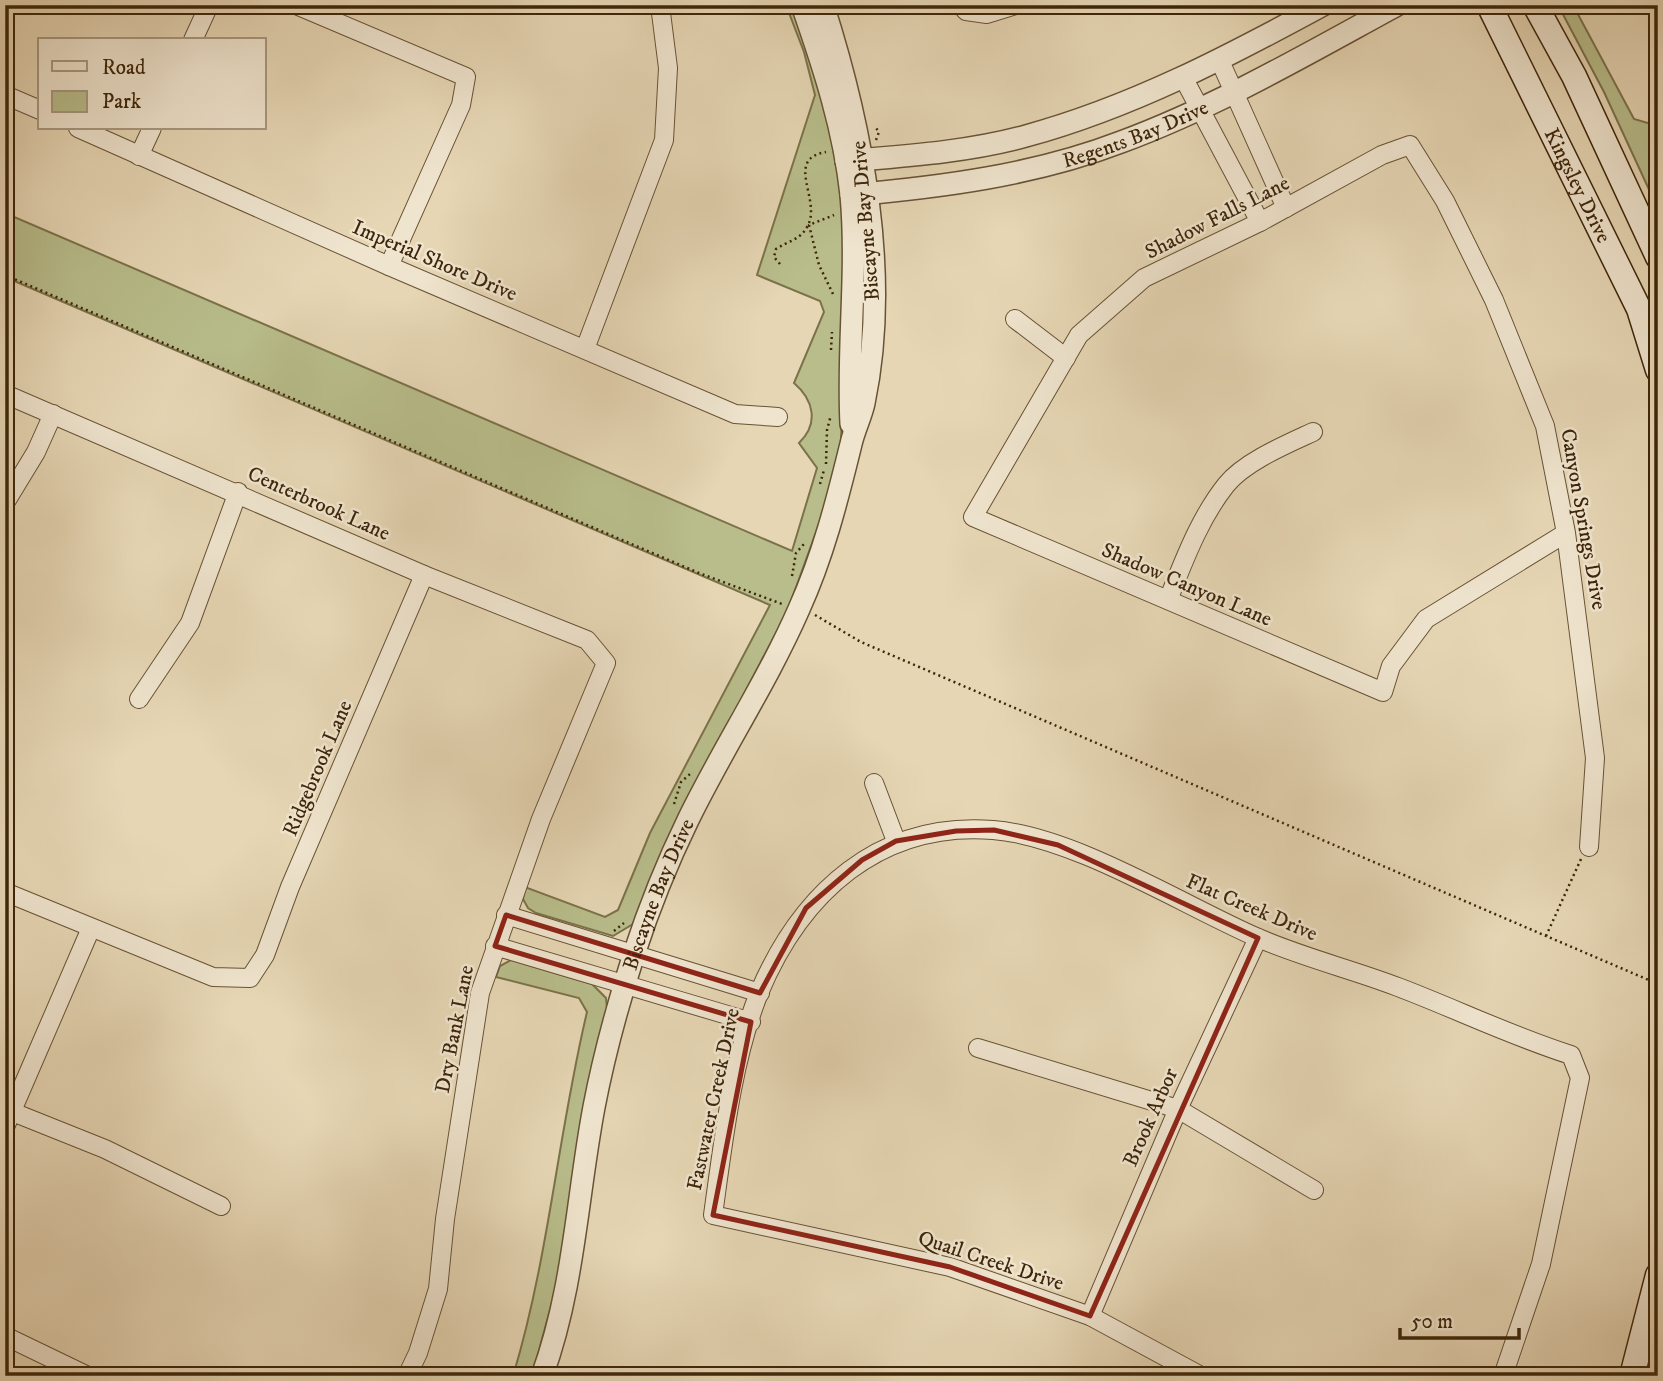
<svg xmlns="http://www.w3.org/2000/svg" width="1663" height="1381" viewBox="0 0 1663 1381" font-family="'IM FELL DW Pica',serif">
  <style>
    .green { fill: #b8bd8b; stroke: #7b724a; stroke-width: 2 }
    .lines { fill: none; stroke-linecap: round; stroke-linejoin: round }
    .minor-casing { stroke: #685234; stroke-width: 20 }
    .tertiary-casing { stroke: #685234; stroke-width: 24 }
    .secondary-casing { stroke: #3e260a; stroke-width: 27 }
    .path { stroke: #3e260a; stroke-width: 2.5; stroke-dasharray: 2 3.5; stroke-linecap: butt }
    .minor { stroke: #efe4ce; stroke-width: 18 }
    .tertiary { stroke: #efe4ce; stroke-width: 21 }
    .secondary { stroke: #efe4ce; stroke-width: 24 }
    .marked { fill: none; stroke: #8f2418; stroke-width: 5; stroke-linejoin: round }
    .labels { text-anchor: middle; stroke-width: 5; stroke-linejoin: round; paint-order: stroke }
    .street-label { font-size: 21px; fill: #3e260a; stroke: #efe4ce }
  </style>
  <rect width="100%" height="100%" fill="#e6d6b4"/>
  <filter id="stains"><feTurbulence type="fractalNoise" baseFrequency=".00286" numOctaves="4"/><feColorMatrix values="0 0 0 0 .2 0 0 0 0 .09 0 0 0 0 .02 0 0 0 .5 -.17"/></filter>
  <radialGradient id="worn" r=".72"><stop offset=".6" stop-color="#630" stop-opacity="0"/><stop offset="1" stop-color="#630" stop-opacity=".3"/></radialGradient>
  <!-- green -->
  <g class="green">
    <path d="M786 5H796L830 121 840 182 848 266 841 440 827 502 787 612 675 825 633 924 613 936 536 913 528 908 523 899 525 887 605 917 618 910 650 833 770 605 5 277V213L792 551 817 468 799 443C819 424 814 400 794 383L824 312 820 301 757 275 815 95 804 52Z"/>
    <path d="M1558 5H1573L1634 119 1658 126V209L1604 92Z"/>
    <path d="M511 960 592 984 606 998 607 1009 579 1136 557 1284 532 1376H513C549 1257 558 1133 587 1012L579 998 496 977 500 966Z"/>
  </g>
  <g class="lines">
    <defs>
      <g id="minor">
        <path d="M296 5 466 77 461 105 389 266"/>
        <path d="M961 5 966 11 987 14 1016 5"/>
        <path d="M193 40 209 5"/>
        <path d="M1220 61 1286 208"/>
        <path d="M1184 79 1260 222"/>
        <path d="M5 95 40 110"/>
        <path d="M78 128 389 266 735 414 778 417"/>
        <path d="M139 156 152 128"/>
        <path d="M1015 319 1066 358"/>
        <path d="M585 349 664 140 668 68 660 5"/>
        <path d="M5 394 424 575 587 640 606 663 541 819 480 993 445 1219 438 1289 418 1353 407 1376"/>
        <path d="M5 503 36 452 53 414"/>
        <path d="M1566 533 1426 619 1391 666 1383 692 973 517 1079 335 1144 278 1260 222 1382 155 1410 145 1445 201 1494 300 1545 426 1566 533 1595 758 1589 847"/>
        <path d="M1168 600C1184 561 1199 519 1226 485 1244 462 1287 444 1313 432"/>
        <path d="M139 699 190 623 238 492"/>
        <path d="M874 783 896 841"/>
        <path d="M5 892 213 977 250 978 265 955 290 887 424 575"/>
        <path d="M506 915 760 993"/>
        <path d="M495 946 751 1022"/>
        <path d="M978 1048 1178 1109 1314 1190"/>
        <path d="M5 1109 105 1149 221 1206"/>
        <path d="M5 1127 91 928"/>
        <path d="M1090 1316 1178 1109 1258 938"/>
        <path d="M5 1336 88 1376"/>
        <path d="M1201 1376 1090 1316 950 1267 713 1215C723 1144 732 1060 759 993 801 893 879 821 993 830 1073 836 1181 904 1256 937 1301 957 1351 969 1398 987 1456 1009 1511 1036 1571 1055L1580 1078 1541 1264 1503 1376"/>
      </g>
      <g id="tertiary">
        <path d="M802 5C824 68 844 129 851 195 858 271 847 348 851 424"/>
        <path d="M846 161C905 156 968 152 1026 136 1132 107 1227 57 1323 5"/>
        <path id="s1" d="M851 195C942 187 1035 175 1121 142 1218 106 1307 54 1397 5"/>
        <path id="s2" d="M542 1376C574 1289 577 1197 594 1107 604 1055 618 1004 634 954 649 908 667 863 688 820 723 748 767 682 799 609 823 556 837 501 851 444 854 430 861 417 864 403 891 275 862 127 823 5"/>
      </g>
      <g id="secondary">
        <path id="s3" d="M1489 5 1639 309 1658 370"/>
        <path d="M1535 5 1574 76 1658 257"/>
        <path d="M1632 1376 1658 1275"/>
      </g>
    </defs>
    <!-- minor casing -->
    <use href="#minor" class="minor-casing"/>
    <!-- tertiary casing -->
    <use href="#tertiary" class="tertiary-casing"/>
    <!-- secondary casing -->
    <use href="#secondary" class="secondary-casing"/>
    <!-- path -->
    <g class="path">
      <path d="M876 140 879 132 876 128"/>
      <path d="M780 264 774 257 776 249C788 241 800 240 807 227 823 201 783 159 826 152"/>
      <path d="M5 275 699 573 782 604"/>
      <path d="M833 294 819 265 809 225 834 215"/>
      <path d="M831 350 832 332"/>
      <path d="M826 464 827 430 831 415"/>
      <path d="M820 484 824 470"/>
      <path d="M792 576 796 553 804 544"/>
      <path d="M815 615 861 642 1658 984"/>
      <path d="M674 804 681 782 690 774"/>
      <path d="M614 931 624 923"/>
      <path d="M1546 936 1581 859"/>
    </g>
    <!-- minor -->
    <use href="#minor" class="minor"/>
    <!-- tertiary -->
    <use href="#tertiary" class="tertiary"/>
    <!-- secondary -->
    <use href="#secondary" class="secondary"/>
  </g>
  <!-- marked area -->
  <path class="marked" d="M994 830 1058 845 1258 938 1090 1316 950 1267 713 1215 751 1022 495 946 506 915 760 993 806 908 862 860 896 841 956 831Z"/>
  <g class="labels">
    <!-- street labels -->
    <g class="street-label">
      <text dy="7" stroke="none"><textPath href="#s1" startOffset="292">Regents Bay Drive</textPath></text>
      <text dy="7" stroke="none"><textPath href="#s3" startOffset="201">Kingsley Drive</textPath></text>
      <text transform="translate(1217 217) rotate(-27)" y="7">Shadow Falls Lane</text>
      <text transform="translate(865 221) rotate(-95)" y="7">Biscayne Bay Drive</text>
      <text transform="translate(435 260) rotate(23)" y="7">Imperial Shore Drive</text>
      <text transform="translate(319 503) rotate(24)" y="7">Centerbrook Lane</text>
      <text transform="translate(1584 519) rotate(80)" y="7">Canyon Springs Drive</text>
      <text transform="translate(1187 584) rotate(23)" y="7">Shadow Canyon Lane</text>
      <text transform="translate(317 768) rotate(-67)" y="7">Ridgebrook Lane</text>
      <text dy="7" stroke="none"><textPath href="#s2" startOffset="497">Biscayne Bay Drive</textPath></text>
      <text transform="translate(1252 907) rotate(23)" y="7">Flat Creek Drive</text>
      <text transform="translate(454 1029) rotate(-79)" y="7">Dry Bank Lane</text>
      <text transform="translate(713 1099) rotate(-78)" y="7">Fastwater Creek Drive</text>
      <text transform="translate(1150 1117) rotate(-66)" y="7">Brook Arbor</text>
      <text transform="translate(991 1260) rotate(18)" y="7">Quail Creek Drive</text>
    </g>
  </g>
  <!-- margin -->
  <rect width="1663" height="1381" fill="none" stroke="#e6d6b4" stroke-width="28"/>
  <rect x="7" y="7" width="1649" height="1367" fill="none" stroke="#3e260a" stroke-width="3.5"/>
  <rect x="14" y="14" width="1635" height="1353" fill="none" stroke="#3e260a" stroke-width="2"/>
  <!-- legend -->
  <rect x="38" y="38" width="228" height="91" fill="#efe4ce" stroke="#a89880" stroke-width="2"/>
  <rect x="52" y="61" width="35" height="10" fill="#efe4ce" stroke="#a89880" stroke-width="2"/>
  <text x="102" y="74" font-size="21" fill="#3e260a">Road</text>
  <rect x="52" y="91" width="35" height="21" fill="#b8bd8b" stroke="#a89880" stroke-width="2"/>
  <text x="102" y="108" font-size="21" fill="#3e260a">Park</text>
  <!-- scale -->
  <path d="M1400 1328v10h119v-10" fill="none" stroke="#3e260a" stroke-width="3.5"/>
  <text x="1411" y="1328" font-size="21" fill="#3e260a" stroke="#efe4ce" stroke-width="5" paint-order="stroke">50 m</text>
  <rect width="100%" height="100%" filter="url(#stains)"/>
  <rect width="100%" height="100%" fill="url(#worn)"/>
</svg>
